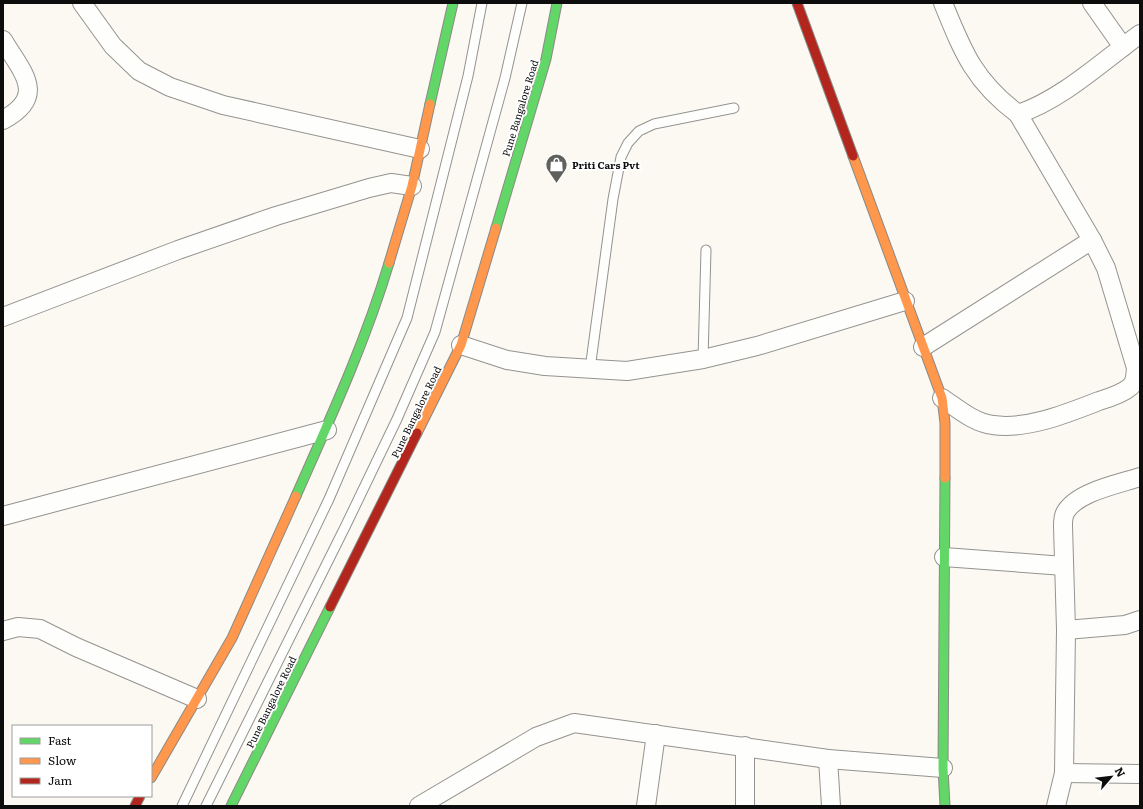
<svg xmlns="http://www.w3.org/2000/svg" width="1143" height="809" viewBox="0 0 1143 809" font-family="Literata,serif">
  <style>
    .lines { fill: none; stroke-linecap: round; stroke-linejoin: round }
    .lane-casing { stroke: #949390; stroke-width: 11 }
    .street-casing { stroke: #949390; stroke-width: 20 }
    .fast-casing { stroke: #8b8a86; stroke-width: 11 }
    .slow-casing { stroke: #8b8a86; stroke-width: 11 }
    .jam-casing { stroke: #8b8a86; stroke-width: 11 }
    .lane { stroke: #fefefd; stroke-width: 9 }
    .street { stroke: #fefefd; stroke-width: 18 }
    .fast { stroke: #63d668; stroke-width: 9 }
    .slow { stroke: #ff974d; stroke-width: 9 }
    .jam { stroke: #b3261e; stroke-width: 9 }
    .labels { text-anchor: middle; stroke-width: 4; stroke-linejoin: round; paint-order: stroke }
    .street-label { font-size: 10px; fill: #0d0d0d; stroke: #fff }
    .poi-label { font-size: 10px; font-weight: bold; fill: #0d0d0d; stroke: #fff; text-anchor: start }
  </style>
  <rect width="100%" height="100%" fill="#fbf9f1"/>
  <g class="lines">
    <defs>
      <g id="lane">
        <path d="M703 359 706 250"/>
        <path d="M590 369 613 199 621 157 628 143 639 131 654 124 734 108"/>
        <path d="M182 806 329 499 407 318 468 76 482 3"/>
        <path d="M206 806 346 525 397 419 435 332 505 78 522 3"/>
      </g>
      <g id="street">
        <path d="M82 3 113 46 139 71 170 87 223 105 420 149"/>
        <path d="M943 3C963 52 974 81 1018 114 1061 100 1103 61 1140 34"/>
        <path d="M1092 3 1123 47"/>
        <path d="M3 40C22 72 48 96 3 120"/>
        <path d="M3 317 178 250 276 216 369 188 391 183 412 186"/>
        <path d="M461 345 507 360 545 366 627 371 703 359 757 346 905 301"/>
        <path d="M923 347 1092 240"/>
        <path d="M942 398C957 408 974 423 993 425 1027 430 1068 413 1099 401 1109 398 1122 394 1130 387 1136 382 1135 376 1136 368L1106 268 1092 240 1018 114"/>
        <path d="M3 516 327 430"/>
        <path d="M944 557 1064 566"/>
        <path d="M1066 630 1125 625 1140 620"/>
        <path d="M3 631 18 627 40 629 76 647 197 699"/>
        <path d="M828 759 831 806"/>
        <path d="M1064 773 1140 774"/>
        <path d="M419 806 536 737 574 723 828 759 943 768"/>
        <path d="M646 806 656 734"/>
        <path d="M745 806V746"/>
        <path d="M1056 806 1064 773 1066 630 1063 526C1063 522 1063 517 1065 513 1076 492 1119 484 1140 477"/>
      </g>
      <g id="fast">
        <path d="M430 104 453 3"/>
        <path d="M496 228 546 59 557 3"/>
        <path d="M945 478 943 768 945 806"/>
        <path d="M296 496C330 419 365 343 389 263"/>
        <path d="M231 806 330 607"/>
      </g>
      <g id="slow">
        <path d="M853 156 942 398 945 423V478"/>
        <path d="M389 263 412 186 430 104"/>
        <path d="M417 433 461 345 496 228"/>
        <path d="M151 778 232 638 296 496"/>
      </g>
      <g id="jam">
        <path d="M797 3 853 156"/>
        <path d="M330 607 417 433"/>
        <path d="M135 806 140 796"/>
      </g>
    </defs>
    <!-- lane casing -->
    <use href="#lane" class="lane-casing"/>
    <!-- street casing -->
    <use href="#street" class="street-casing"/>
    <!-- fast casing -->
    <use href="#fast" class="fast-casing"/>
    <!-- slow casing -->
    <use href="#slow" class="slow-casing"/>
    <!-- jam casing -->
    <use href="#jam" class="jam-casing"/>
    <!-- lane -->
    <use href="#lane" class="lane"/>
    <!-- street -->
    <use href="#street" class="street"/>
    <!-- fast -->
    <use href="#fast" class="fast"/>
    <!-- slow -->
    <use href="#slow" class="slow"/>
    <!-- jam -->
    <use href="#jam" class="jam"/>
  </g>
  <!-- icons -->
  <defs>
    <symbol id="shop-pin" viewBox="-11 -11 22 30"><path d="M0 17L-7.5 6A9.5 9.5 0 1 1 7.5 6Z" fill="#60605d" stroke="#fff"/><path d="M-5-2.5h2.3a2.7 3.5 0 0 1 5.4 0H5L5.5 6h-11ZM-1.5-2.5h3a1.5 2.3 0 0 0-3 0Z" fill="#fff"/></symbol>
  </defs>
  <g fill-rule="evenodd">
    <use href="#shop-pin" x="544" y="152" width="25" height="34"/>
  </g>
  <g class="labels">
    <!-- street labels -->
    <g class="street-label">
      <text transform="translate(520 108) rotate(-73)" y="4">Pune Bangalore Road</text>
      <text transform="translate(416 412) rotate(-64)" y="4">Pune Bangalore Road</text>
      <text transform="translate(271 702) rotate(-64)" y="4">Pune Bangalore Road</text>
    </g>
    <!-- poi labels -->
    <g class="poi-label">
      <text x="572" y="169">Priti Cars Pvt</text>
    </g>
  </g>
  <!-- border -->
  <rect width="1143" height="809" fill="none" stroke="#0d0d0d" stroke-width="8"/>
  <!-- legend -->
  <rect x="12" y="725" width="140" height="72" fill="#ffffff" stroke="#9e9e9e"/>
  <rect x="20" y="738" width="20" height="6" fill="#63d668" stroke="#9e9e9e"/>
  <text x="48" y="745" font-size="12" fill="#0d0d0d">Fast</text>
  <rect x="20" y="758" width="20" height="6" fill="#ff974d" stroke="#9e9e9e"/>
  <text x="48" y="765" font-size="12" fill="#0d0d0d">Slow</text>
  <rect x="20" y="778" width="20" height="6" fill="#b3261e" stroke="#9e9e9e"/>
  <text x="48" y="785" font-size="12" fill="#0d0d0d">Jam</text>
  <!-- north arrow -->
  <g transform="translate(1111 777) rotate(62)" stroke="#ffffff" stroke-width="3" paint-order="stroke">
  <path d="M0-3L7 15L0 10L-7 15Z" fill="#0d0d0d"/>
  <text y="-6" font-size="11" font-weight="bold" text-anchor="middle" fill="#0d0d0d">N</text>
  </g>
</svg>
